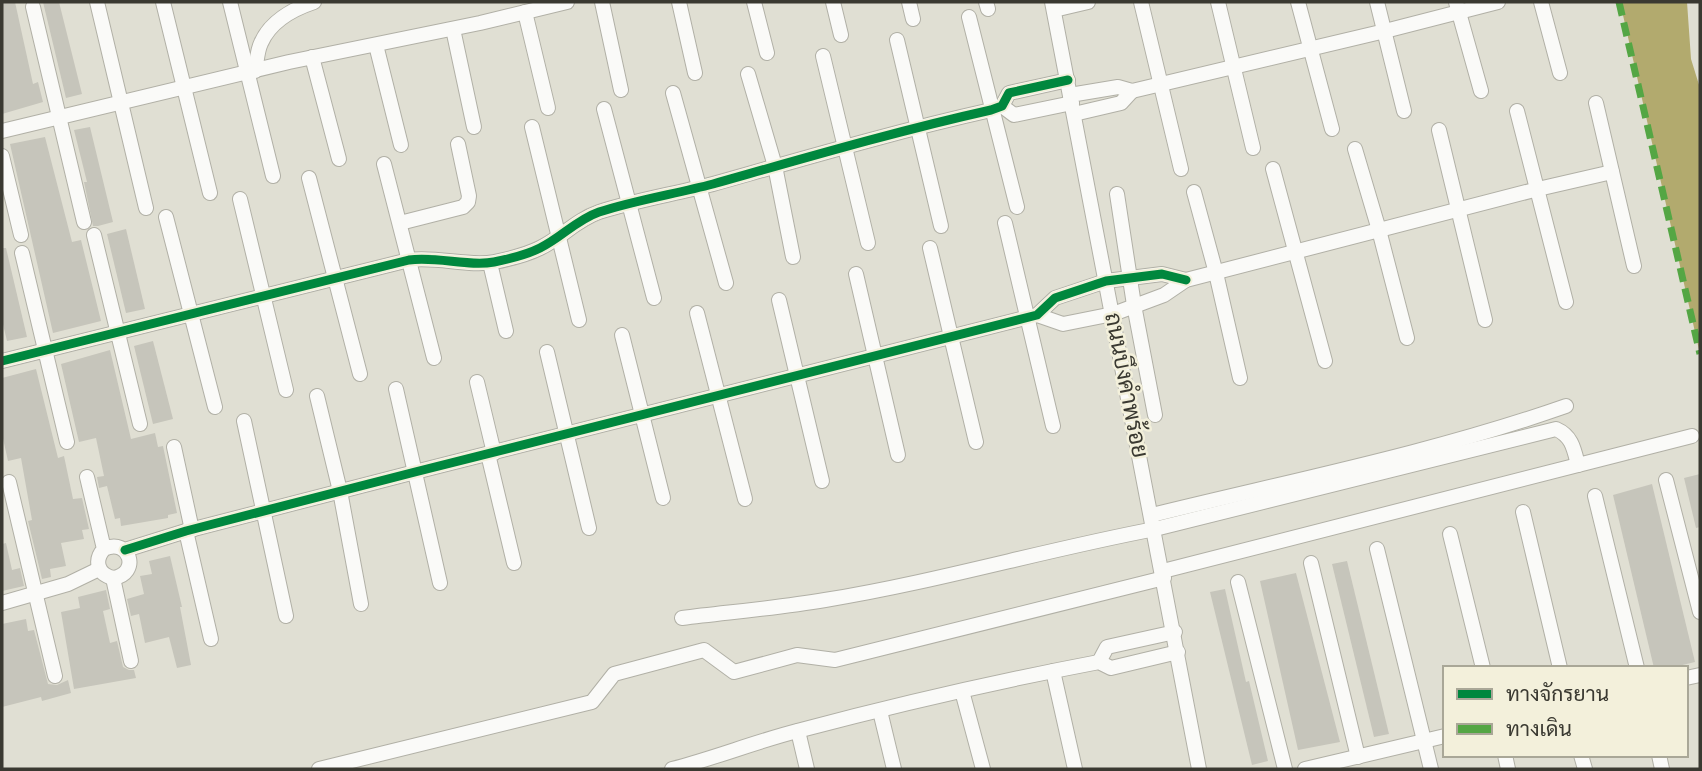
<svg xmlns="http://www.w3.org/2000/svg" width="1702" height="771" viewBox="0 0 1702 771" font-family="'Varela Round',Sarabun,sans-serif">
  <style>
    .water { fill: #b2aa6e }
    .building { fill: #c6c5bb }
    .lines { fill: none; stroke-linecap: round; stroke-linejoin: round }
    .street-casing { stroke: #b1b0a6; stroke-width: 16 }
    .street { stroke: #fafaf8; stroke-width: 14 }
    .quiet { stroke: #54a644; stroke-width: 7; stroke-dasharray: 14 7; stroke-linecap: butt }
    .cycleway-casing { stroke: #f3f0db; stroke-width: 13 }
    .cycleway { stroke: #00873e; stroke-width: 9 }
    .labels { text-anchor: middle; stroke-width: 5; stroke-linejoin: round; paint-order: stroke }
    .street-label { font-size: 23px; fill: #3a3931; stroke: #f3f0db }
  </style>
  <rect width="100%" height="100%" fill="#e0dfd3"/>
  <!-- water -->
  <path class="water" d="M1620 2H1687L1691 59 1700 88V354Z"/>
  <!-- building -->
  <g class="building">
    <path d="M2 2H15L33 84 38 82 43 102 2 114Z"/>
    <path d="M43 2H59L82 94 66 98Z"/>
    <path d="M90 127 113 222 98 226H93L84 182H87L74 130Z"/>
    <path d="M45 137 72 242 81 240 101 321 53 333 10 144Z"/>
    <path d="M126 229 145 309 126 313 107 234Z"/>
    <path d="M2 248H6L27 337 7 341 2 320Z"/>
    <path d="M153 341 173 419 153 424 134 346Z"/>
    <path d="M110 350 131 439 155 433 158 447 163 446 177 513 168 515V518L121 526 120 518 115 519 107 486 99 488 97 477 104 476 96 438 79 442 61 364Z"/>
    <path d="M36 369 58 458 64 456 73 499 82 498 89 529 82 530 84 539 61 543 66 566 50 569 51 577 42 579 28 521 32 520 21 458 8 461 2 434V378Z"/>
    <path d="M1700 474V527L1696 528 1684 478Z"/>
    <path d="M1652 484 1695 662 1670 668H1654L1613 495Z"/>
    <path d="M6 543 12 570 20 568 24 586 2 591V544Z"/>
    <path d="M170 556 182 607H180L191 665 177 668 169 637 145 643 139 614 131 616 127 599 144 594 140 576 152 574 149 561Z"/>
    <path d="M1347 561 1389 734 1374 737 1332 564Z"/>
    <path d="M1296 573 1340 742 1298 750 1260 581Z"/>
    <path d="M1225 589 1246 682 1249 681 1268 761 1252 765 1210 592Z"/>
    <path d="M106 590 110 609 103 611 110 643 117 641 123 667 129 670H134L136 678 74 689 61 612 80 608 78 597Z"/>
    <path d="M26 619 28 631 34 630 48 684 57 685 68 680 71 693 42 701 41 697 2 707V624Z"/>
  </g>
  <g class="lines">
    <defs>
      <g id="street">
        <path d="M97 2 146 208"/>
        <path d="M163 2 210 193"/>
        <path d="M230 2 273 176"/>
        <path d="M602 2 621 90"/>
        <path d="M679 2 695 73"/>
        <path d="M754 2 767 53"/>
        <path d="M833 2 841 35"/>
        <path d="M909 2 913 19"/>
        <path d="M986 2 988 9"/>
        <path d="M1052 2 1199 769"/>
        <path d="M1141 2 1181 169"/>
        <path d="M1218 2 1253 148"/>
        <path d="M1298 2 1332 129"/>
        <path d="M1377 2 1404 111"/>
        <path d="M1456 2 1481 91"/>
        <path d="M1541 2 1560 73"/>
        <path d="M33 7 84 222"/>
        <path d="M1054 10 1088 2"/>
        <path d="M525 12 548 108"/>
        <path d="M969 17 1017 207"/>
        <path d="M453 29 474 127"/>
        <path d="M897 40 941 226"/>
        <path d="M376 45 401 145"/>
        <path d="M823 56 868 243"/>
        <path d="M312 57 339 159"/>
        <path d="M255 71C257 62 257 51 261 43 270 22 293 9 314 2"/>
        <path d="M748 74 775 166 793 257"/>
        <path d="M673 93 726 283"/>
        <path d="M1070 95 1118 87 1132 91 1385 31 1498 2"/>
        <path d="M1596 103 1634 266"/>
        <path d="M1002 106 1014 115 1072 103"/>
        <path d="M604 109 654 298"/>
        <path d="M1517 111 1566 302"/>
        <path d="M1074 114 1121 103 1132 91"/>
        <path d="M532 127 579 320"/>
        <path d="M1439 130 1485 320"/>
        <path d="M2 131 289 62 480 23 567 2"/>
        <path d="M1355 149 1379 230 1407 338"/>
        <path d="M2 156 21 235"/>
        <path d="M384 164 434 358"/>
        <path d="M1273 169 1325 361"/>
        <path d="M309 178 360 374"/>
        <path d="M1194 192 1216 273 1240 378"/>
        <path d="M1117 194 1134 305 1155 415"/>
        <path d="M240 199 286 390"/>
        <path d="M166 217 215 407"/>
        <path d="M400 223 463 207 468 202 469 196 458 144"/>
        <path d="M1005 223 1053 426"/>
        <path d="M94 235 140 424"/>
        <path d="M930 248 976 442"/>
        <path d="M22 253 67 442"/>
        <path d="M490 263 506 331"/>
        <path d="M856 274 898 455"/>
        <path d="M779 300 822 481"/>
        <path d="M697 313 745 499"/>
        <path d="M1037 315 1063 324 1113 314 1164 295 1186 280 1538 189 1612 172"/>
        <path d="M622 335 663 498"/>
        <path d="M547 352 589 528"/>
        <path d="M2 361 409 260C437 256 469 267 494 262 509 259 526 255 540 248 561 238 576 220 599 212 636 200 675 194 713 184 805 158 897 131 991 110L1002 106 1009 93 1068 80"/>
        <path d="M477 382 494 453"/>
        <path d="M396 389 440 583"/>
        <path d="M317 396 340 491 361 604"/>
        <path d="M244 421 286 616"/>
        <path d="M174 447 192 530"/>
        <path d="M488 454 514 563"/>
        <path d="M87 477 104 549C94 560 97 574 113 578 141 574 130 537 104 549"/>
        <path d="M1666 480 1700 612"/>
        <path d="M9 482 55 676"/>
        <path d="M1595 496 1637 668"/>
        <path d="M1523 512 1560 668"/>
        <path d="M1152 515C1290 481 1432 453 1566 406"/>
        <path d="M186 531 211 639"/>
        <path d="M1450 534 1483 668"/>
        <path d="M1377 549 1431 769"/>
        <path d="M125 550 186 531 415 472 1037 315 1055 298 1106 281 1162 274 1186 280"/>
        <path d="M1311 563 1358 757"/>
        <path d="M1163 571 1578 465"/>
        <path d="M113 578 131 661"/>
        <path d="M1238 582 1285 769"/>
        <path d="M2 603 68 584 99 569"/>
        <path d="M682 618C730 612 778 608 825 600 936 582 1044 550 1155 529L1556 429C1572 436 1574 449 1578 465L1692 436"/>
        <path d="M1099 662 1107 647 1175 632"/>
        <path d="M1053 671 1075 769"/>
        <path d="M1686 678 1700 675"/>
        <path d="M962 691 983 769"/>
        <path d="M880 711 894 769"/>
        <path d="M798 731 807 769"/>
        <path d="M1505 755 1508 769"/>
        <path d="M1581 755 1585 769"/>
        <path d="M1659 755 1662 769"/>
        <path d="M319 769 592 702 614 674 704 650 734 672 797 655 835 660 1164 578"/>
        <path d="M672 769C715 758 757 741 801 730 899 704 999 681 1099 662L1111 668 1178 652"/>
        <path d="M1305 769 1445 736"/>
      </g>
    </defs>
    <!-- street casing -->
    <use href="#street" class="street-casing"/>
    <!-- street -->
    <use href="#street" class="street"/>
    <!-- quiet -->
    <path class="quiet" d="M1619 2 1700 354"/>
    <defs>
      <g id="cycleway">
        <path d="M2 361 409 260C437 256 469 267 494 262 509 259 526 255 540 248 561 238 576 220 599 212 636 200 675 194 713 184 805 158 897 131 991 110L1002 106 1009 93 1068 80"/>
        <path d="M125 550 186 531 415 472 1037 315 1055 298 1106 281 1162 274 1186 280"/>
      </g>
    </defs>
    <!-- cycleway casing -->
    <use href="#cycleway" class="cycleway-casing"/>
    <!-- cycleway -->
    <use href="#cycleway" class="cycleway"/>
  </g>
  <g class="labels">
    <!-- street labels -->
    <g class="street-label">
      <text transform="translate(1127 385) rotate(79)" y="8">ถนนบึงคำพร้อย</text>
    </g>
  </g>
  <!-- border -->
  <rect width="1702" height="771" fill="none" stroke="#3a3931" stroke-width="7"/>
  <!-- legend -->
  <rect x="1443" y="666" width="245" height="91" fill="#f3f0db" stroke="#a9a797" stroke-width="2"/>
  <rect x="1457" y="689" width="35" height="10" fill="#00873e" stroke="#a9a797" stroke-width="2"/>
  <text x="1506" y="701" font-size="21" fill="#3a3931">ทางจักรยาน</text>
  <rect x="1457" y="724" width="35" height="10" fill="#54a644" stroke="#a9a797" stroke-width="2"/>
  <text x="1506" y="736" font-size="21" fill="#3a3931">ทางเดิน</text>
</svg>
